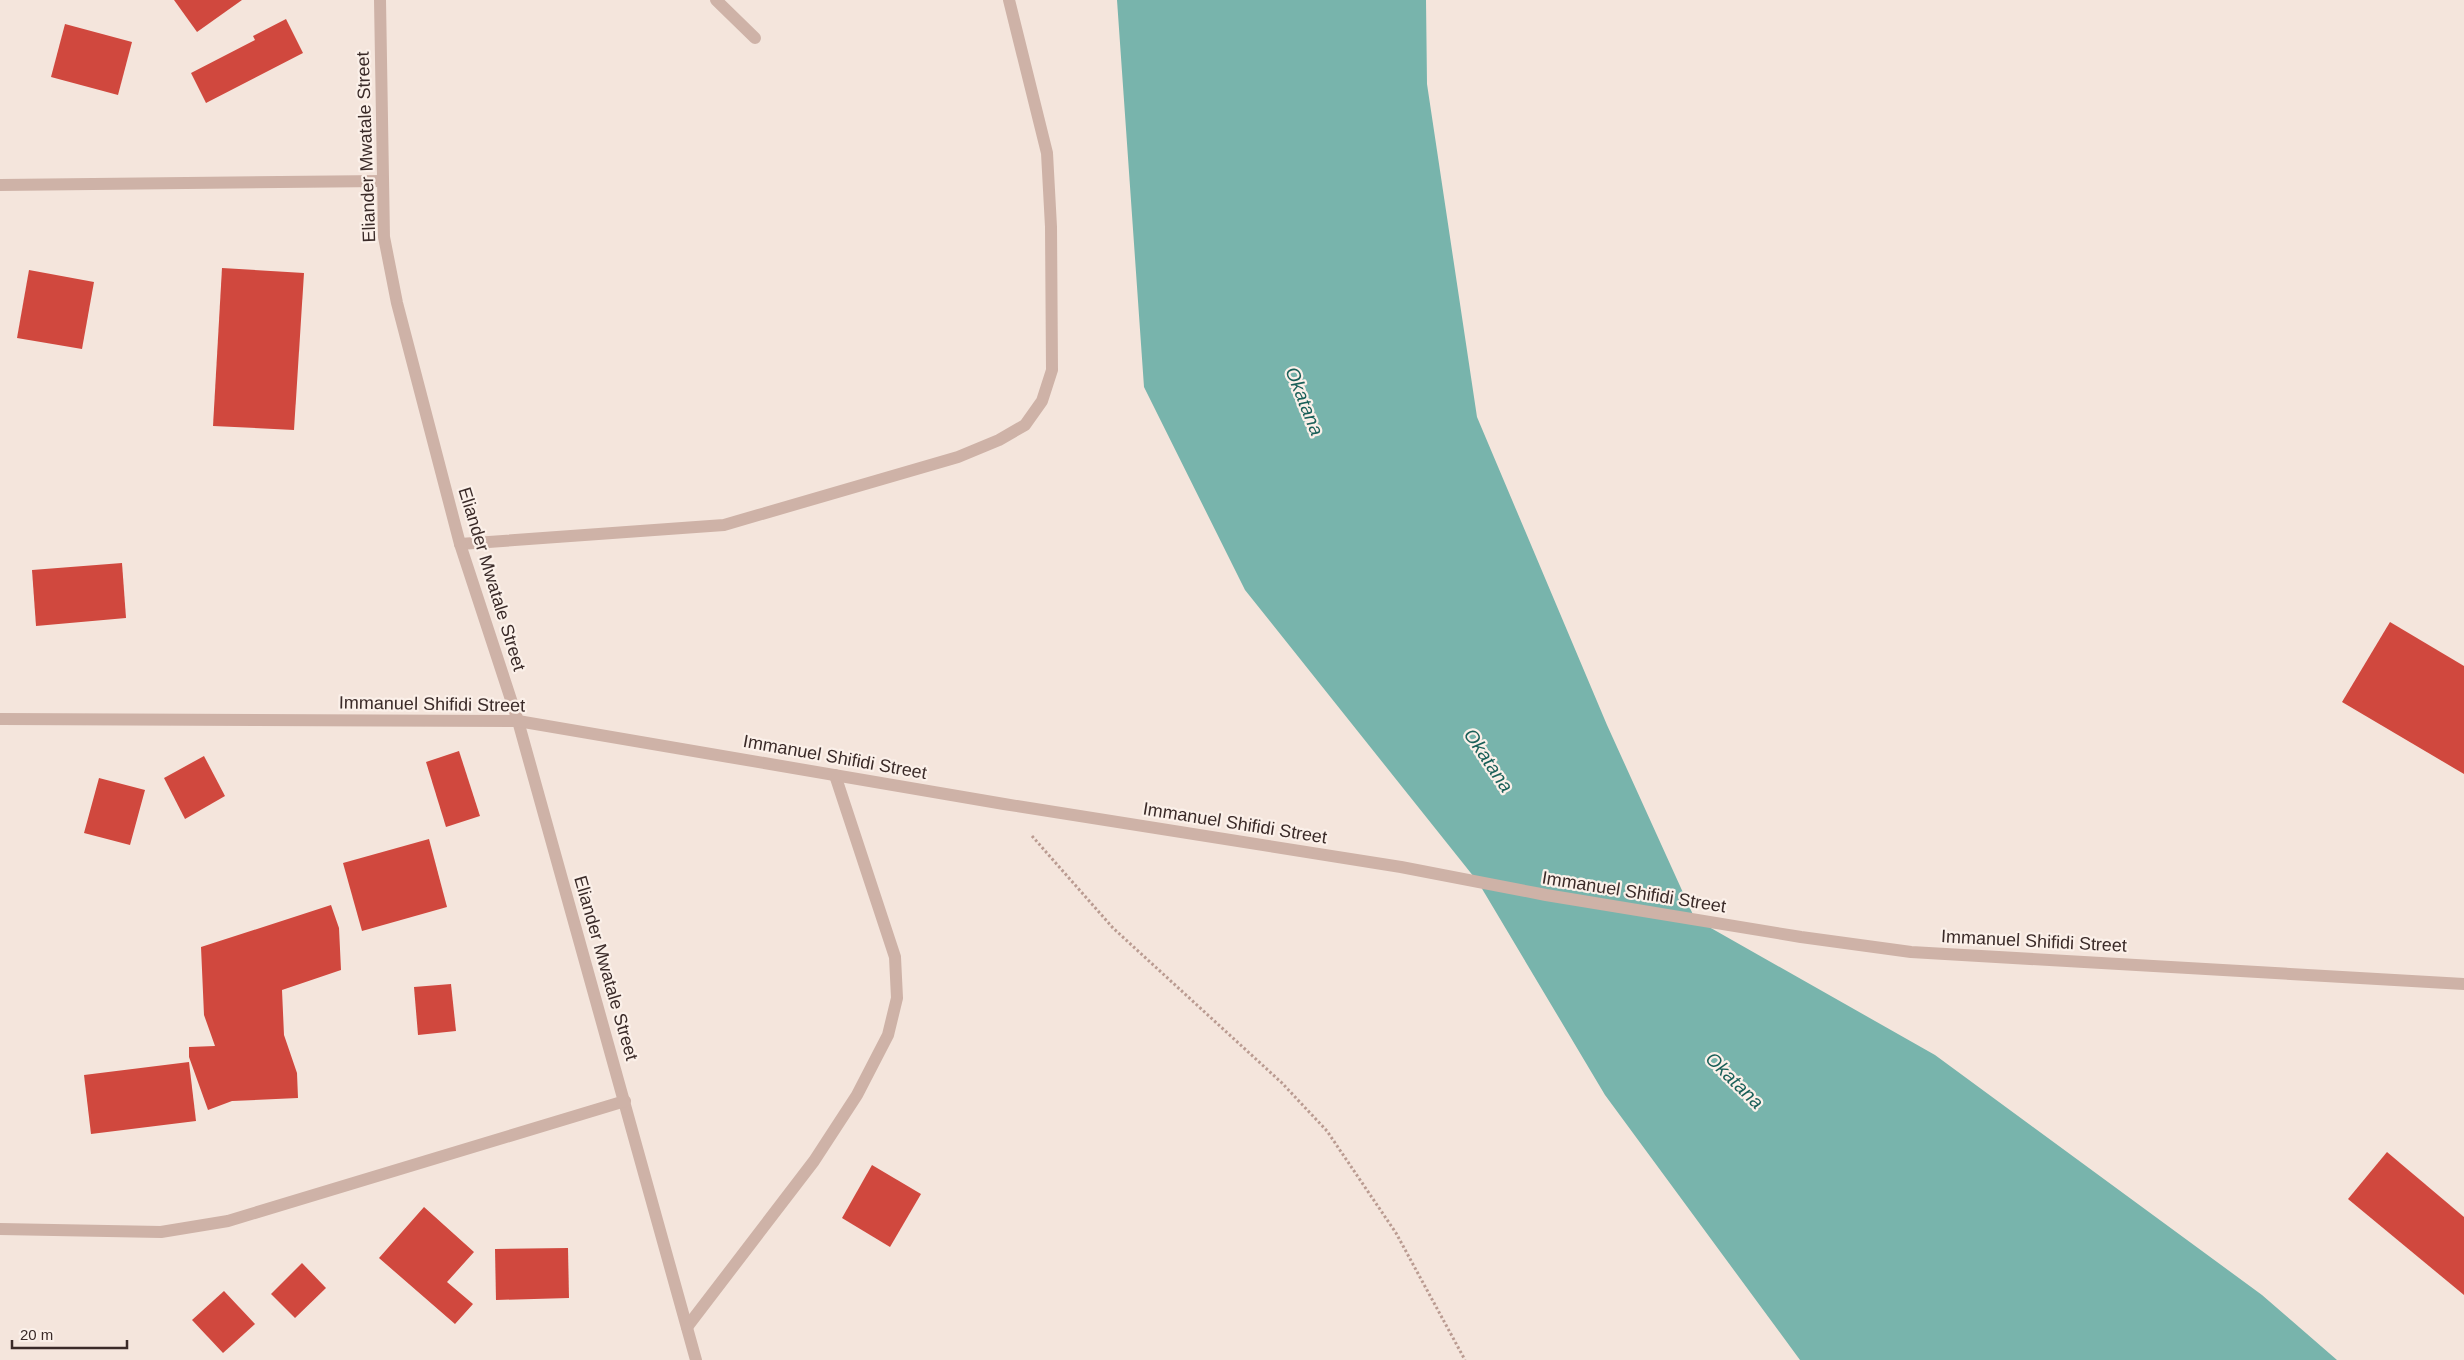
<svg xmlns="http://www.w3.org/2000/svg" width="2464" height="1360" viewBox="0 0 2464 1360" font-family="Arial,sans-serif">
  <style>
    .water { fill: #78b4ac }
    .building { fill: #d0483e }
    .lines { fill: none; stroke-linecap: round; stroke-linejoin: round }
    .path { stroke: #ba9b91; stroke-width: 3; stroke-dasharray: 2.5 2.5; stroke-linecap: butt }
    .service { stroke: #ceb2a7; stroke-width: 12 }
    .minor { stroke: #ceb2a7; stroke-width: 12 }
    .labels { text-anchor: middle; stroke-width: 4.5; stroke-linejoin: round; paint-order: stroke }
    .street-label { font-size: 18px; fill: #3a2a28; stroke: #fbf0e9 }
    .water-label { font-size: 19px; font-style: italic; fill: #195f58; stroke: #fbf0e9 }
  </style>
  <rect width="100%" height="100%" fill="#f4e5dc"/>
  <!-- water -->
  <path class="water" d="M1117 0H1426L1427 84 1477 417 1607 725 1695 919 1935 1055 2262 1295 2337 1360H1800L1605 1095 1478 882 1245 590 1144 387Z"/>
  <!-- building -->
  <g class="building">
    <path d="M174 0H242L197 32Z"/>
    <path d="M286 19 303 53 206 103 191 73 255 40 253 36Z"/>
    <path d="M65 24 132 42 118 95 51 77Z"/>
    <path d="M222 268 304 273 294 430 213 426Z"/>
    <path d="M29 270 94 282 82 349 17 338Z"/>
    <path d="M122 563 126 618 36 626 32 570Z"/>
    <path d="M2390 622 2464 666V774L2342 702Z"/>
    <path d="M459 751 480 816 446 827 426 762Z"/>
    <path d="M204 756 225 796 185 819 164 778Z"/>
    <path d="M99 778 145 790 130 845 84 833Z"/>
    <path d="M429 839 447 907 362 931 343 863Z"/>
    <path d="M331 905 339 928 341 970 282 990 284 1035 297 1073 298 1098 232 1101 208 1110 189 1057V1047L215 1046 204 1015 201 947Z"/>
    <path d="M451 984 456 1031 418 1035 414 987Z"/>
    <path d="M189 1062 196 1121 91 1134 84 1075Z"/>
    <path d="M2387 1152 2464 1217V1295L2348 1199Z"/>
    <path d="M872 1165 921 1194 890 1247 842 1218Z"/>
    <path d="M424 1207 474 1252 447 1282 473 1304 455 1324 379 1258Z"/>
    <path d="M568 1248 569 1298 496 1300 495 1249Z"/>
    <path d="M302 1263 326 1288 295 1318 271 1294Z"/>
    <path d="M224 1291 255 1324 223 1353 192 1320Z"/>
  </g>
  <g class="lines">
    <!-- path -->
    <path class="path" d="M1032 836 1113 928 1282 1083 1327 1131 1396 1233 1465 1360"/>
    <!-- service -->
    <g class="service">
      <path d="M716 0 755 38"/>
      <path d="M460 544 724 525 958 457 999 440 1025 425 1042 401 1052 370 1051 227 1047 153 1009 0"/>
      <path d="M687 1327 814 1161 857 1095 888 1035 897 998 895 957 835 775"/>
    </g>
    <!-- minor -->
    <g class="minor">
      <path d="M380 0 384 237 397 303 460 544 518 721 696 1360"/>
      <path d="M0 185 383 181"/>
      <path d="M0 719 518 721 1004 804 1401 867 1546 895 1801 937 1911 952 2464 984"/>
      <path d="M0 1229 161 1232 228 1221 625 1101"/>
    </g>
  </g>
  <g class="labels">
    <!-- street labels -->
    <g class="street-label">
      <text transform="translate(366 147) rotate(-92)" y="6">Eliander Mwatale Street</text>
      <text transform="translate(492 579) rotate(73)" y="6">Eliander Mwatale Street</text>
      <text transform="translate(432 704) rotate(1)" y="6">Immanuel Shifidi Street</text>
      <text transform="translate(835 757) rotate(10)" y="6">Immanuel Shifidi Street</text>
      <text transform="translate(1235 823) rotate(9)" y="6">Immanuel Shifidi Street</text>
      <text transform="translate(1634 892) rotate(9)" y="6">Immanuel Shifidi Street</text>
      <text transform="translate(2034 941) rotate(3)" y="6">Immanuel Shifidi Street</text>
      <text transform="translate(606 968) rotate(74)" y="6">Eliander Mwatale Street</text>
    </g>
    <!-- water labels -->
    <g class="water-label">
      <text transform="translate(1305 401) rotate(68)" y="7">Okatana</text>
      <text transform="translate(1489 760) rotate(56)" y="7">Okatana</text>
      <text transform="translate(1735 1080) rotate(44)" y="7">Okatana</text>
    </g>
  </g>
  <!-- scale -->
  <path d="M12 1340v8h115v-8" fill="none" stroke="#3a2a28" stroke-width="2.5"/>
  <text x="20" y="1340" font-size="15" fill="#3a2a28" stroke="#fbf0e9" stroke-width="4" paint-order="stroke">20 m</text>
</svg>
